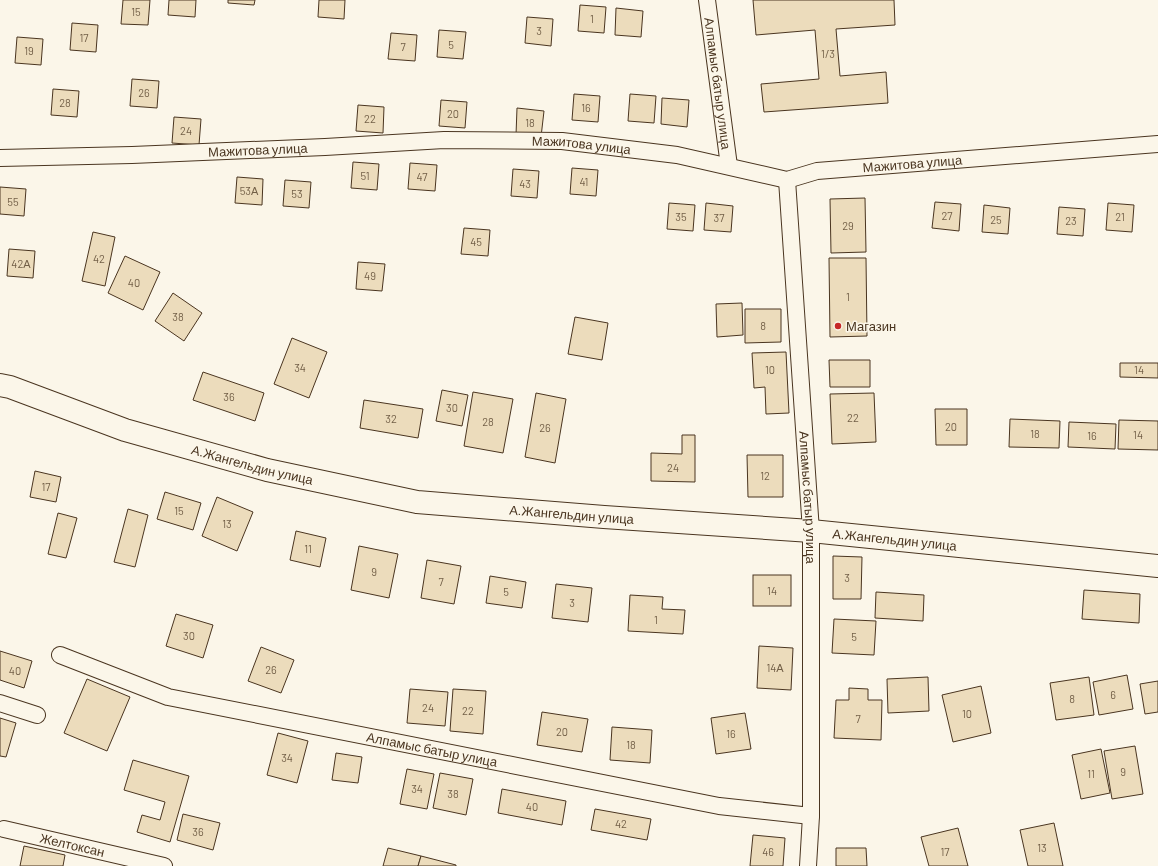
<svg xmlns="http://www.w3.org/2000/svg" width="1158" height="866" viewBox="0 0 1158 866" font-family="Barlow,sans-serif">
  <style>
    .building { fill: #ecdcbc; stroke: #4a3520 }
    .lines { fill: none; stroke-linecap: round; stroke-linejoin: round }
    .street-casing { stroke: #4a3520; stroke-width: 18 }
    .secondary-casing { stroke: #4a3520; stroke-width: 24 }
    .street { stroke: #fbf6e9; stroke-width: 16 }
    .secondary { stroke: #fbf6e9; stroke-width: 22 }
    .poi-dot { fill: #c62828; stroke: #fbf6e9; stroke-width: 1.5 }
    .labels { text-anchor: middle; stroke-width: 3; stroke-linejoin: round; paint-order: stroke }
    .number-label { font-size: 11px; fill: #725f47 }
    .street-label { font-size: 13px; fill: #4a3520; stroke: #fbf6e9 }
    .poi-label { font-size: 13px; fill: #4a3520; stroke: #fbf6e9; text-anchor: start }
  </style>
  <rect width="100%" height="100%" fill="#fbf6e9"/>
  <!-- building -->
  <g class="building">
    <path d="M123 0H150L148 25 121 24Z"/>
    <path d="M169 0H196L195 17 168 15Z"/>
    <path d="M228 0H255L254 5 228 3Z"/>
    <path d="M319 0H345L344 19 318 17Z"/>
    <path d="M753 0H894L895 25 836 29 840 76 886 72 888 103 764 112 761 84 819 79 815 30 756 35Z"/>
    <path d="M580 5 606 7 604 33 578 31Z"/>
    <path d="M616 8 643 11 641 37 615 35Z"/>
    <path d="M527 17 553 19 551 46 525 43Z"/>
    <path d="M72 23 98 25 96 52 70 50Z"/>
    <path d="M439 30 466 32 463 59 437 57Z"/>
    <path d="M391 33 417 35 415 61 388 59Z"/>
    <path d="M17 37 43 39 41 65 15 63Z"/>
    <path d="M132 79 159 81 157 108 130 106Z"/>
    <path d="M53 89 79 91 77 117 51 115Z"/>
    <path d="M574 94 600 96 598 122 572 120Z"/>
    <path d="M630 94 656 96 654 123 628 121Z"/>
    <path d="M662 98 689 100 687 127 661 124Z"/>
    <path d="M441 100 467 102 465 128 439 126Z"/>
    <path d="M358 105 384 107 383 133 356 131Z"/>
    <path d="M517 108 544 111 541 137 516 135Z"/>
    <path d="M174 117 201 119 199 145 172 143Z"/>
    <path d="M353 162 379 164 377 190 351 188Z"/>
    <path d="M410 163 437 165 435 191 408 189Z"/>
    <path d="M572 168 598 170 596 196 570 194Z"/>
    <path d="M513 169 539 171 537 198 511 196Z"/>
    <path d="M237 177 263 179 262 205 235 203Z"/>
    <path d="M285 180 311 182 309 208 283 206Z"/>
    <path d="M0 187 26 189 24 216 0 214Z"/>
    <path d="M865 198 866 252 831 253 830 199Z"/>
    <path d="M935 202 961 204 959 231 932 228Z"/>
    <path d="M669 203 695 205 693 231 667 229Z"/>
    <path d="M706 203 733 206 731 232 704 230Z"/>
    <path d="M1108 203 1134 205 1132 232 1106 230Z"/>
    <path d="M984 205 1010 208 1008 234 982 232Z"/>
    <path d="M1059 207 1085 209 1083 236 1057 234Z"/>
    <path d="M464 228 490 230 488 256 461 254Z"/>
    <path d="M93 232 115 237 105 286 82 281Z"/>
    <path d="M9 249 35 251 33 278 7 276Z"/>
    <path d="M125 256 160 272 143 310 108 293Z"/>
    <path d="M829 258H866L867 336 830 337Z"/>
    <path d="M358 262 385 264 382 291 356 289Z"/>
    <path d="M173 293 202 313 184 341 155 321Z"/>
    <path d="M742 303 743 335 717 337 716 304Z"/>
    <path d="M745 309H781V342L745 343Z"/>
    <path d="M575 317 608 323 602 360 568 354Z"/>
    <path d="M292 338 327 352 309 398 274 384Z"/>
    <path d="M786 352 789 413 766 414 765 387 754 388 752 353Z"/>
    <path d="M829 360H870V387H830Z"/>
    <path d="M1120 363H1158V378L1120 377Z"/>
    <path d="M203 372 264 393 255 421 193 400Z"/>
    <path d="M442 390 468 395 462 426 436 421Z"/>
    <path d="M473 392 513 399 503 453 464 446Z"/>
    <path d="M536 393 566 399 555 463 525 457Z"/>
    <path d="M874 393 876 442 832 444 830 394Z"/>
    <path d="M364 400 423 409 418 438 360 428Z"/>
    <path d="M935 409H967V445H936Z"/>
    <path d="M1010 419 1060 421 1059 448 1009 447Z"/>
    <path d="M1119 420 1158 421V450L1118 449Z"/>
    <path d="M1069 422 1116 424 1115 449 1068 447Z"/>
    <path d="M682 435H695V482L651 481V453L682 454Z"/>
    <path d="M747 455H783V497H748Z"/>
    <path d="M35 471 61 477 56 502 30 497Z"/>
    <path d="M165 492 201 503 193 530 157 519Z"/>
    <path d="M217 497 253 512 237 551 202 536Z"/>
    <path d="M128 509 148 515 135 567 114 562Z"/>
    <path d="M58 513 77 518 66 558 48 554Z"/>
    <path d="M296 531 326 538 320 567 290 560Z"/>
    <path d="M359 546 398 554 389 598 351 590Z"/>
    <path d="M833 556 862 557 861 599H833Z"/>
    <path d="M427 560 461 566 454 604 421 598Z"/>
    <rect x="753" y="575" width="38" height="31"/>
    <path d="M490 576 526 582 522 608 486 603Z"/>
    <path d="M556 584 592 588 588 622 552 618Z"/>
    <path d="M1084 590 1140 594 1139 623 1082 619Z"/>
    <path d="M876 592 924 595 923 621 875 618Z"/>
    <path d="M630 595 663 597 662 609 685 610 683 634 628 631Z"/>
    <path d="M176 614 213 625 203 658 166 646Z"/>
    <path d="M834 619 876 621 874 655 832 653Z"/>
    <path d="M759 646 793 648 791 690 757 688Z"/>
    <path d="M261 647 294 660 281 693 248 681Z"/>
    <path d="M0 651 32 661 24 688 0 680Z"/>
    <path d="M1127 675 1133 709 1099 715 1093 682Z"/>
    <path d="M928 677 929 711 888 713 887 679Z"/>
    <path d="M1089 677 1094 715 1056 720 1050 683Z"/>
    <path d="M87 679 130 697 107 751 64 733Z"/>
    <path d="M1158 681V712L1145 714 1140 684Z"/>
    <path d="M981 686 991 733 953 742 942 695Z"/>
    <path d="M849 688 868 689V700H882L881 740 834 738 836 700H849Z"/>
    <path d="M410 689 448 692 445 726 407 723Z"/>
    <path d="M453 689 486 691 483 734 450 731Z"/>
    <path d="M542 712 588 719 582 752 537 745Z"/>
    <path d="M745 713 751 749 716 754 711 718Z"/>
    <path d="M0 718 16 723 6 757 0 756Z"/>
    <path d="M612 727 652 730 650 763 610 760Z"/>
    <path d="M278 733 308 741 297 783 267 775Z"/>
    <path d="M1135 746 1143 794 1112 799 1104 751Z"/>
    <path d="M1101 749 1110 793 1081 799 1072 755Z"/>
    <path d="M336 753 362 757 358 783 332 780Z"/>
    <path d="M133 760 189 776 170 842 137 832 142 815 160 820 165 802 124 790Z"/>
    <path d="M407 769 434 774 427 809 400 804Z"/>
    <path d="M440 773 473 779 466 815 433 808Z"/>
    <path d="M502 789 566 801 562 825 498 813Z"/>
    <path d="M595 809 651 819 647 840 591 830Z"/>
    <path d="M183 814 220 823 213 850 177 840Z"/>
    <path d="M1054 823 1063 866H1028L1020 830Z"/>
    <path d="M958 828 968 866H929L921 837Z"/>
    <path d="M753 835 785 838 783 866H750Z"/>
    <path d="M24 846 65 855 63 866H20Z"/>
    <path d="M388 848 421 856 418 866H383Z"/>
    <path d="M836 848H866L867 866H836Z"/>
    <path d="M421 856 456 865V866H418Z"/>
  </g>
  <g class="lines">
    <defs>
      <g id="street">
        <path id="s1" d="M707 0 729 166"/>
        <path id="s2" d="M0 158 132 155 325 147 444 140 562 141 677 155 787 180 817 171 1158 144"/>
        <path id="s3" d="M787 180 811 531V816L808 866"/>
        <path id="s4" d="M60 655 168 697 719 806 811 816"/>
        <path d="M0 703 37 715"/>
        <path id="s5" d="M4 829 164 866"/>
      </g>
      <g id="secondary">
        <path id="s6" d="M0 385 10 387 125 430 267 470 417 502 604 517 811 531 1158 566"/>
      </g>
    </defs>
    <!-- street casing -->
    <use href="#street" class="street-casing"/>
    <!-- secondary casing -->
    <use href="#secondary" class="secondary-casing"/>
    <!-- street -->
    <use href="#street" class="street"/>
    <!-- secondary -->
    <use href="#secondary" class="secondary"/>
  </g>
  <!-- markers -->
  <circle class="poi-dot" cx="838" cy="326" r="4"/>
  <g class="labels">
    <!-- number labels -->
    <g class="number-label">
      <text x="136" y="16">15</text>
      <text x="592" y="23">1</text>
      <text x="539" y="35">3</text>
      <text x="84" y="42">17</text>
      <text x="451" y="49">5</text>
      <text x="403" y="51">7</text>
      <text x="29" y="55">19</text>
      <text x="828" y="58">1/3</text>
      <text x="144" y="97">26</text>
      <text x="65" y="107">28</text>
      <text x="586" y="112">16</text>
      <text x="453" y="118">20</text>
      <text x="370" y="123">22</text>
      <text x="530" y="127">18</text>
      <text x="186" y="135">24</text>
      <text x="365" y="180">51</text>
      <text x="422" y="181">47</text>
      <text x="584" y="186">41</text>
      <text x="525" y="188">43</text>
      <text x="249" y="195">53А</text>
      <text x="297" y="198">53</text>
      <text x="13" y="206">55</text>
      <text x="947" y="220">27</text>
      <text x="681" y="221">35</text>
      <text x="1120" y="221">21</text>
      <text x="719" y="222">37</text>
      <text x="996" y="224">25</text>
      <text x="1071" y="225">23</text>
      <text x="848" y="230">29</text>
      <text x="476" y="246">45</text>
      <text x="99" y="263">42</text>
      <text x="21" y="268">42А</text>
      <text x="370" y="280">49</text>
      <text x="134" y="287">40</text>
      <text x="848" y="301">1</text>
      <text x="178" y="321">38</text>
      <text x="763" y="330">8</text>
      <text x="300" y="372">34</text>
      <text x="770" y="374">10</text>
      <text x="1139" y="374">14</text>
      <text x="229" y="401">36</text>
      <text x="452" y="412">30</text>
      <text x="853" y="422">22</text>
      <text x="391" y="423">32</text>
      <text x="488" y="426">28</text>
      <text x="951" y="431">20</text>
      <text x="545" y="432">26</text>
      <text x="1035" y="438">18</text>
      <text x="1138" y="439">14</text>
      <text x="1092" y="440">16</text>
      <text x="673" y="472">24</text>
      <text x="765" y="480">12</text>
      <text x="46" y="491">17</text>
      <text x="179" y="515">15</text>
      <text x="227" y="528">13</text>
      <text x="308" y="553">11</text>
      <text x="374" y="576">9</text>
      <text x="847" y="582">3</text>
      <text x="441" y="586">7</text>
      <text x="772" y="595">14</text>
      <text x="506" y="596">5</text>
      <text x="572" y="607">3</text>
      <text x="656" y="624">1</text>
      <text x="189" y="640">30</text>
      <text x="854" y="641">5</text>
      <text x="775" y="672">14А</text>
      <text x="271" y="674">26</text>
      <text x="15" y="675">40</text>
      <text x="1113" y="699">6</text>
      <text x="1072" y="703">8</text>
      <text x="428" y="712">24</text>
      <text x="468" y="715">22</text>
      <text x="967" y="718">10</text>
      <text x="858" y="723">7</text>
      <text x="562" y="736">20</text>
      <text x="731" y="738">16</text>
      <text x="631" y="749">18</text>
      <text x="287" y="762">34</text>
      <text x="1123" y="776">9</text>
      <text x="1091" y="778">11</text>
      <text x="417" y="793">34</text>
      <text x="453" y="798">38</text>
      <text x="532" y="811">40</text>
      <text x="621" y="828">42</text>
      <text x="198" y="836">36</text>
      <text x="1042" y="852">13</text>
      <text x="768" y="856">46</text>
      <text x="945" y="856">17</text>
    </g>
    <!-- street labels -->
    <g class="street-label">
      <text dy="5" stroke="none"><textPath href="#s1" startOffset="84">Алпамыс батыр улица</textPath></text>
      <text dy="5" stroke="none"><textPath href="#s2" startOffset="582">Мажитова улица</textPath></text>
      <text dy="5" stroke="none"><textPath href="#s2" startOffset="258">Мажитова улица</textPath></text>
      <text dy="5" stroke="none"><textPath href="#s2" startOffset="918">Мажитова улица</textPath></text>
      <text dy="5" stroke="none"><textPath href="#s6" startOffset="265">А.Жангельдин улица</textPath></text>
      <text dy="5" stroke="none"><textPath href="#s3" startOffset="318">Алпамыс батыр улица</textPath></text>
      <text dy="5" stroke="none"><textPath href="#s6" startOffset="589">А.Жангельдин улица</textPath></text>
      <text dy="5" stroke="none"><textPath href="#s6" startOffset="913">А.Жангельдин улица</textPath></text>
      <text dy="5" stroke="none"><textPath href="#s4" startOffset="385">Алпамыс батыр улица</textPath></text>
      <text dy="5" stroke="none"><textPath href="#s5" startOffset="70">Желтоксан</textPath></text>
    </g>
    <!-- poi labels -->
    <g class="poi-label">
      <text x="846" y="331">Магазин</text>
    </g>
  </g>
</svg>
